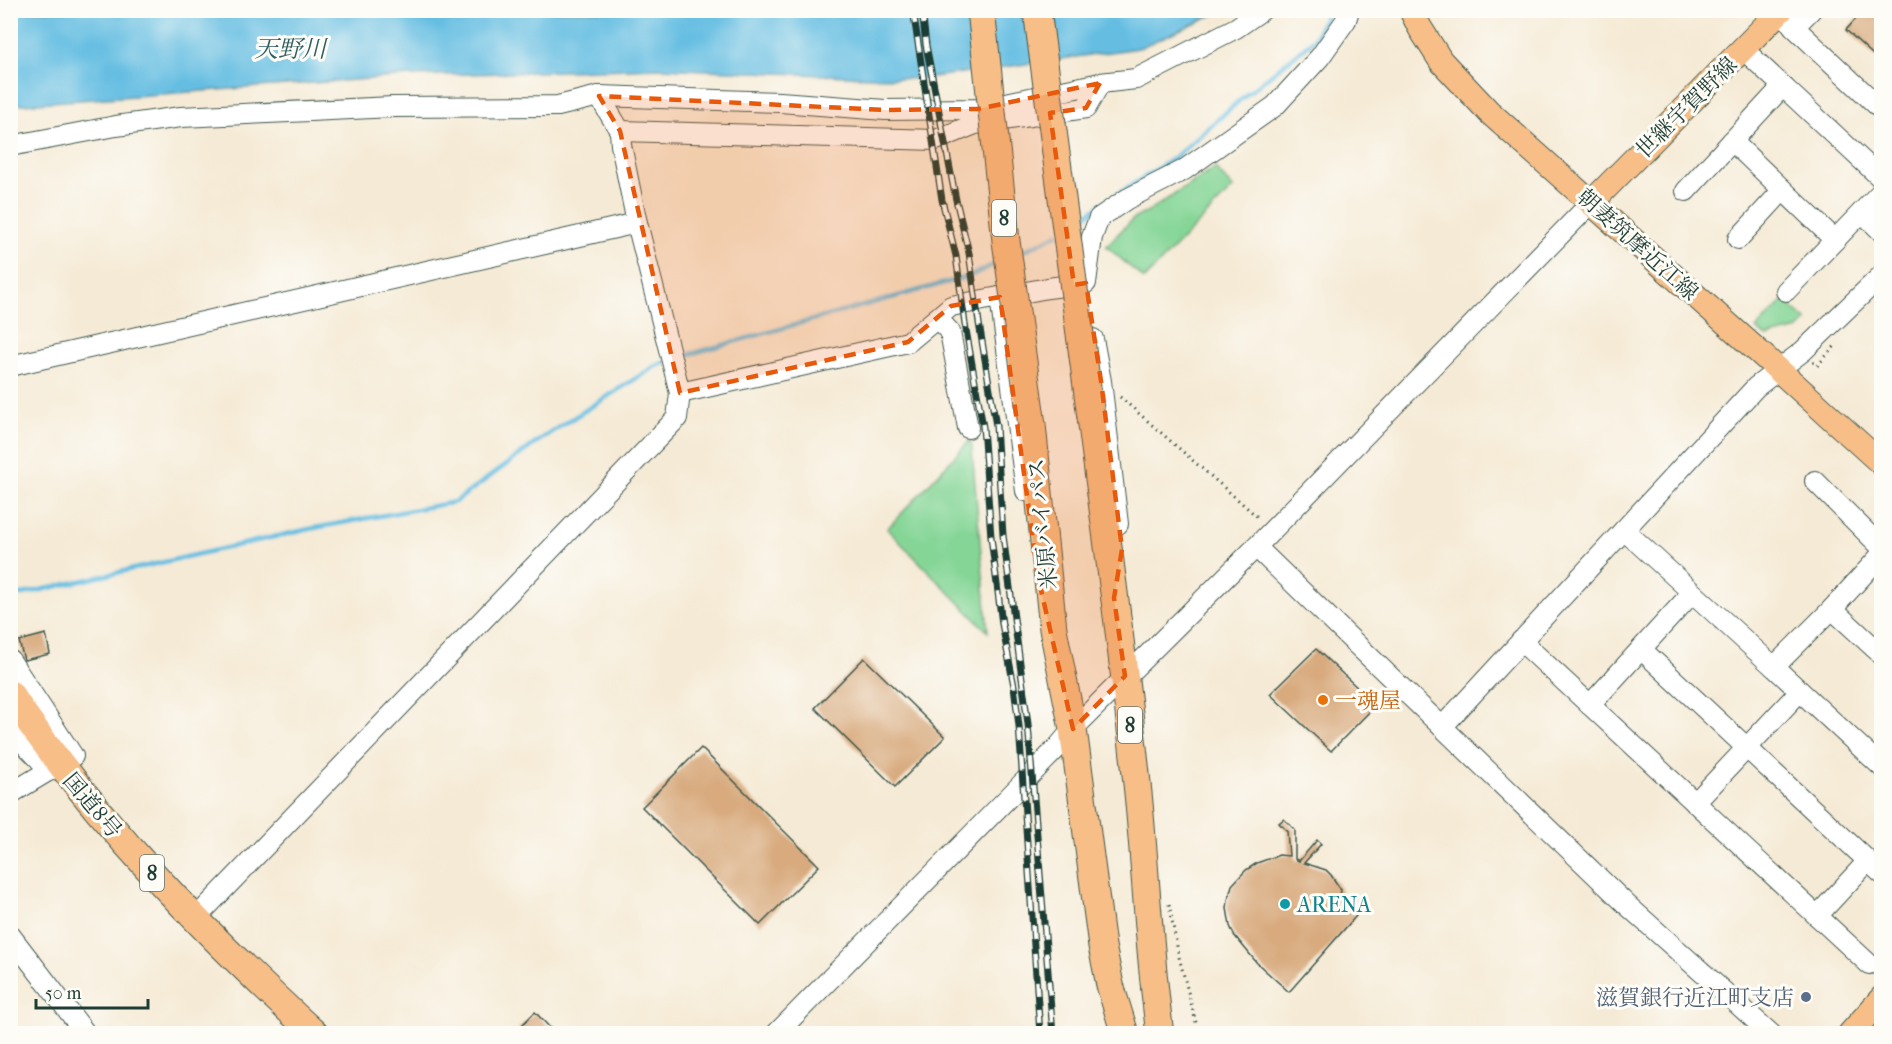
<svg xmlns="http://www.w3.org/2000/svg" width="1892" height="1044" viewBox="0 0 1892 1044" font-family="'IM FELL French Canon','Noto Serif JP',serif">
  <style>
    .green { fill: #84d596; stroke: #528965; stroke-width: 1.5 }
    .water { fill: #65bee2; stroke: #427e8b; stroke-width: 1.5 }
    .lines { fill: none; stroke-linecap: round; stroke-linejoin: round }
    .stream { stroke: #65bee2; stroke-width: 4.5 }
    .building { fill: #d8aa7e }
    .minor-casing { stroke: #3f574c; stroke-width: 22 }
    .major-casing { stroke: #3f574c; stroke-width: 26 }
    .highway-casing { stroke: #3f574c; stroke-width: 29 }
    .path { stroke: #3f574c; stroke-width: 3; stroke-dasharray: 1.5 4.5; stroke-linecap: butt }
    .minor { stroke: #fff; stroke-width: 20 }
    .major { stroke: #f7be88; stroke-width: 24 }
    .highway { stroke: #f7be88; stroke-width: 27 }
    .rail-casing { stroke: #1f3d34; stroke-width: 7 }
    .rail { stroke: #fdfcf7; stroke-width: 4.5; stroke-dasharray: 14; stroke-linecap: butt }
    .highway-bridge-casing { stroke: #3f574c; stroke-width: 29; stroke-linecap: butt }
    .highway-bridge { stroke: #f7be88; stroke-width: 27 }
    .marked { fill: #e8590c; fill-opacity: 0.2; stroke: #e8590c; stroke-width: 4.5; stroke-dasharray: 12 8; stroke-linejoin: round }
    .food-dot { fill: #e8710a; stroke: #fdfcf7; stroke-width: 2 }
    .culture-dot { fill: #0f9aa8; stroke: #fdfcf7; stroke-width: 2 }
    .service-dot { fill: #5c6f8a; stroke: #fdfcf7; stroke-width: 2 }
    .labels { text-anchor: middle; stroke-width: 6; stroke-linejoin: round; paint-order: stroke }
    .shield { fill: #fdfcf7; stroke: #62766e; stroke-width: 1.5 }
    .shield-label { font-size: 21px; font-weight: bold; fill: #1f3d34 }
    .street-label { font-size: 22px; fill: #1f3d34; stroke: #fdfcf7 }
    .food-label { font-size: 22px; fill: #c56008; stroke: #fdfcf7; text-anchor: start }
    .culture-label { font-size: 22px; fill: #0d838f; stroke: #fdfcf7; text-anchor: start }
    .service-label { font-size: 22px; fill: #4e5e75; stroke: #fdfcf7; text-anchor: end }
    .water-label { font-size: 24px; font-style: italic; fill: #305d60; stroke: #fdfcf7 }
  </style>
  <rect width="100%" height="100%" fill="#fdfcf7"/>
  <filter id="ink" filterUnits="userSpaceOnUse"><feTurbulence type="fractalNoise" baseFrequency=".0167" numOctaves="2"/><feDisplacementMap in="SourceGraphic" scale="12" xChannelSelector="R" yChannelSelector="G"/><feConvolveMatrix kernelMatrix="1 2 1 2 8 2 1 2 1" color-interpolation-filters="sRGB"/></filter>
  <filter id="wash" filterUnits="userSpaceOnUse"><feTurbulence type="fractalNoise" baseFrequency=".008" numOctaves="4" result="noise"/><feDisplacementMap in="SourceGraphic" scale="24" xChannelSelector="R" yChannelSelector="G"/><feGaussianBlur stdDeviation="1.35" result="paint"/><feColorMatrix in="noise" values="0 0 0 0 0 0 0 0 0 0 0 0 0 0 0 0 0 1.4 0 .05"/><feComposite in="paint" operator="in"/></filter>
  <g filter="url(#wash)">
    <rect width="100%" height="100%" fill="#f5ead5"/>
    <!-- green -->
    <g class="green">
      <path d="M1215 168 1233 188 1144 279 1106 246 1133 219 1152 209Z"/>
      <path d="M1784 300 1807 321 1799 329 1766 337 1756 329Z"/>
      <path d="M971 439 988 632 887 529Z"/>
    </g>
    <!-- water -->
    <path class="water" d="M11 11H1222L1139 48 919 79 659 68 411 76 11 105Z"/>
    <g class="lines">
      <!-- stream -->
      <g class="stream">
        <path d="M1075 222 1174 158 1248 93 1314 40 1328 10"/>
        <path d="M1017 254 1058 234"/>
        <path d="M676 358 970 276 999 262"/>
        <path d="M10 597 309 529 455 502 551 432 654 367 666 362"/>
      </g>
    </g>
    <g id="blocks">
      <!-- building -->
      <g class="building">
        <path d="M1864 10H1882V63L1846 30Z"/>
        <path d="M46 634 50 654 24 660 19 641Z"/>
        <path d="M1316 649 1376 705 1331 751 1270 694Z"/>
        <path d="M864 658 945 737 895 787 815 708Z"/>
        <path d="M701 748 819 866 760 925 642 807Z"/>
        <path d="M1284 819 1295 830V859L1299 861 1317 840 1321 844 1304 863 1326 870 1331 875 1341 890 1339 901 1356 916 1289 992 1257 963 1234 935 1230 926 1227 908 1228 900 1232 885 1246 870 1257 863 1279 855 1289 856 1287 831 1279 823Z"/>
        <path d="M535 1012 556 1034H523L518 1029Z"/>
      </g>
    </g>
  </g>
  <g filter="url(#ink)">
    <use href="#blocks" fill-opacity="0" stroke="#3f574c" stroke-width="1.5"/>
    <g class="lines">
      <defs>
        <g id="minor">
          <path d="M1780 10 1794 27 1882 110"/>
          <path d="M1794 27 1811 10"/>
          <path d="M1743 49 1882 179"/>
          <path d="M620 131 936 140 975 124 1086 108 1100 83"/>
          <path d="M1732 141 1835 240"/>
          <path d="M10 146 116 126 181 117 393 107 558 106 599 96 780 102 885 110 978 109 1100 83 1136 79 1236 28 1262 10"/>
          <path d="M1686 191 1783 86"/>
          <path d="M1862 212 1882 232"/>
          <path d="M1738 239 1783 190"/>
          <path d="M1786 291 1882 191"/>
          <path d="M1000 297 1026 491"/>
          <path d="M1093 339 1101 381 1118 524"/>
          <path d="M10 366 637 223"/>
          <path d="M680 393 908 342 937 318"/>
          <path d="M968 428 950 332 937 318 951 306 1048 288 1086 283 1092 237 1099 218 1127 199 1184 170 1275 106 1320 57 1346 20 1349 10"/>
          <path d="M1815 481 1882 548"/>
          <path d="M1624 530 1774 667 1832 609 1882 554"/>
          <path d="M1256 547 1354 642 1627 905 1771 1034"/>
          <path d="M1832 609 1882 655"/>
          <path d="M1521 641 1869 964"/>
          <path d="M1642 650 1882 874"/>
          <path d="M10 660 73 756 10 794"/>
          <path d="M1774 667 1882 767"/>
          <path d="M1590 705 1692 593"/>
          <path d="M1442 727 1756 387 1803 351 1882 275"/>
          <path d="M10 728C22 744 38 755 49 771"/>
          <path d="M1695 803 1800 691"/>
          <path d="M1817 916 1868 861"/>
          <path d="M195 919 677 418 680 393 637 223 621 145 620 131 599 96"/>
          <path d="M10 935 86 1034"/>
          <path d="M776 1034 1058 747 1073 729 1256 547 1591 203"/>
        </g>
        <g id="major">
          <path d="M1411 10 1420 28 1441 61 1489 112 1760 353 1882 464"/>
          <path d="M1591 203 1781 10"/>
          <path d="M1850 1034 1882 998"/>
        </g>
        <g id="highway">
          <path d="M1091 417C1107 542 1125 667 1138 793 1146 873 1149 954 1160 1034"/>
          <path d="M1032 425 1053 629 1073 729 1102 946 1110 985 1125 1034"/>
          <path d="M10 694C96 821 202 931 315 1034"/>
        </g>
      </defs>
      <!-- minor casing -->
      <use href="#minor" class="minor-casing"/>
      <!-- major casing -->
      <use href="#major" class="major-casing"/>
      <!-- highway casing -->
      <use href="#highway" class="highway-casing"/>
      <!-- path -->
      <g class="path">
        <path d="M1813 362 1817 366 1835 346"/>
        <path d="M1120 397 1260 519"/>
        <path d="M1169 904 1179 957 1199 1034"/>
      </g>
      <!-- minor -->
      <use href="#minor" class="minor"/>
      <!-- major -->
      <use href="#major" class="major"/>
      <!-- highway -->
      <use href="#highway" class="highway"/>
      <defs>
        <g id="rail">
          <path d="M913 10 942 200 956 256 965 324 983 427 991 537 1002 624 1014 686 1019 726 1040 1034"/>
          <path d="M922 10 926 45 956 200 969 253 979 323 996 426 1003 535 1028 724 1053 1034"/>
        </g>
      </defs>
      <!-- rail casing -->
      <use href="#rail" class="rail-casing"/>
      <!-- rail -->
      <use href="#rail" class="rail"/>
      <defs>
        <g id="highway-bridge">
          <path d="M981 10 1006 241 1032 425"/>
          <path d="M1037 10 1091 417"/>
        </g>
      </defs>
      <!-- highway-bridge casing -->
      <use href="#highway-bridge" class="highway-bridge-casing"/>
      <!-- highway-bridge -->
      <use href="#highway-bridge" class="highway-bridge"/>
    </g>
  </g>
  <!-- marked area -->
  <path class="marked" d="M1100 83 1086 108 1050 113 1074 285 1086 283 1101 381 1122 549 1114 598 1125 676 1073 729 1038 577 1000 297 951 306 908 342 680 393 620 131 599 96 885 110 978 109Z"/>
  <!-- markers -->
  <circle class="food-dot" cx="1323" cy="700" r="6"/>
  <circle class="culture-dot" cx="1285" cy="904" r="6"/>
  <circle class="service-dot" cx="1806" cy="997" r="6"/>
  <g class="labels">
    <!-- shield labels -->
    <g class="shield">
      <rect x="992" y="200" width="24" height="36" rx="4.5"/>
      <rect x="1118" y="707" width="24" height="36" rx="4.5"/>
      <rect x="140" y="855" width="24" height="36" rx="4.5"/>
    </g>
    <g class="shield-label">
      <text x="1004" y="225">8</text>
      <text x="1130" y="732">8</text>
      <text x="152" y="880">8</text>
    </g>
    <!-- street labels -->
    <g class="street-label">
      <text transform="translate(1686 107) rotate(-45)" y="8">世継宇賀野線</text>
      <text transform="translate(1638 244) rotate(42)" y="8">朝妻筑摩近江線</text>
      <text transform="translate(1042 524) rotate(-96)" y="8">米原バイパス</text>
      <text transform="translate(93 805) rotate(50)" y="8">国道8号</text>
    </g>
    <!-- food labels -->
    <g class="food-label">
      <text x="1335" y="708">一魂屋</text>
    </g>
    <!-- culture labels -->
    <g class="culture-label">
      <text x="1297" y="912">ARENA</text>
    </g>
    <!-- service labels -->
    <g class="service-label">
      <text x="1794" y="1005">滋賀銀行近江町支店</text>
    </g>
    <!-- water labels -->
    <g class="water-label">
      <text x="290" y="57">天野川</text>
    </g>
  </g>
  <!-- margin -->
  <rect width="1892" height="1044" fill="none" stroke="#fdfcf7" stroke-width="36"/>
  <!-- scale -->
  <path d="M36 999v9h112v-9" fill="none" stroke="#1f3d34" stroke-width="3"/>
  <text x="45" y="999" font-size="18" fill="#1f3d34" stroke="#fdfcf7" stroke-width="4.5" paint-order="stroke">50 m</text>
</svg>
